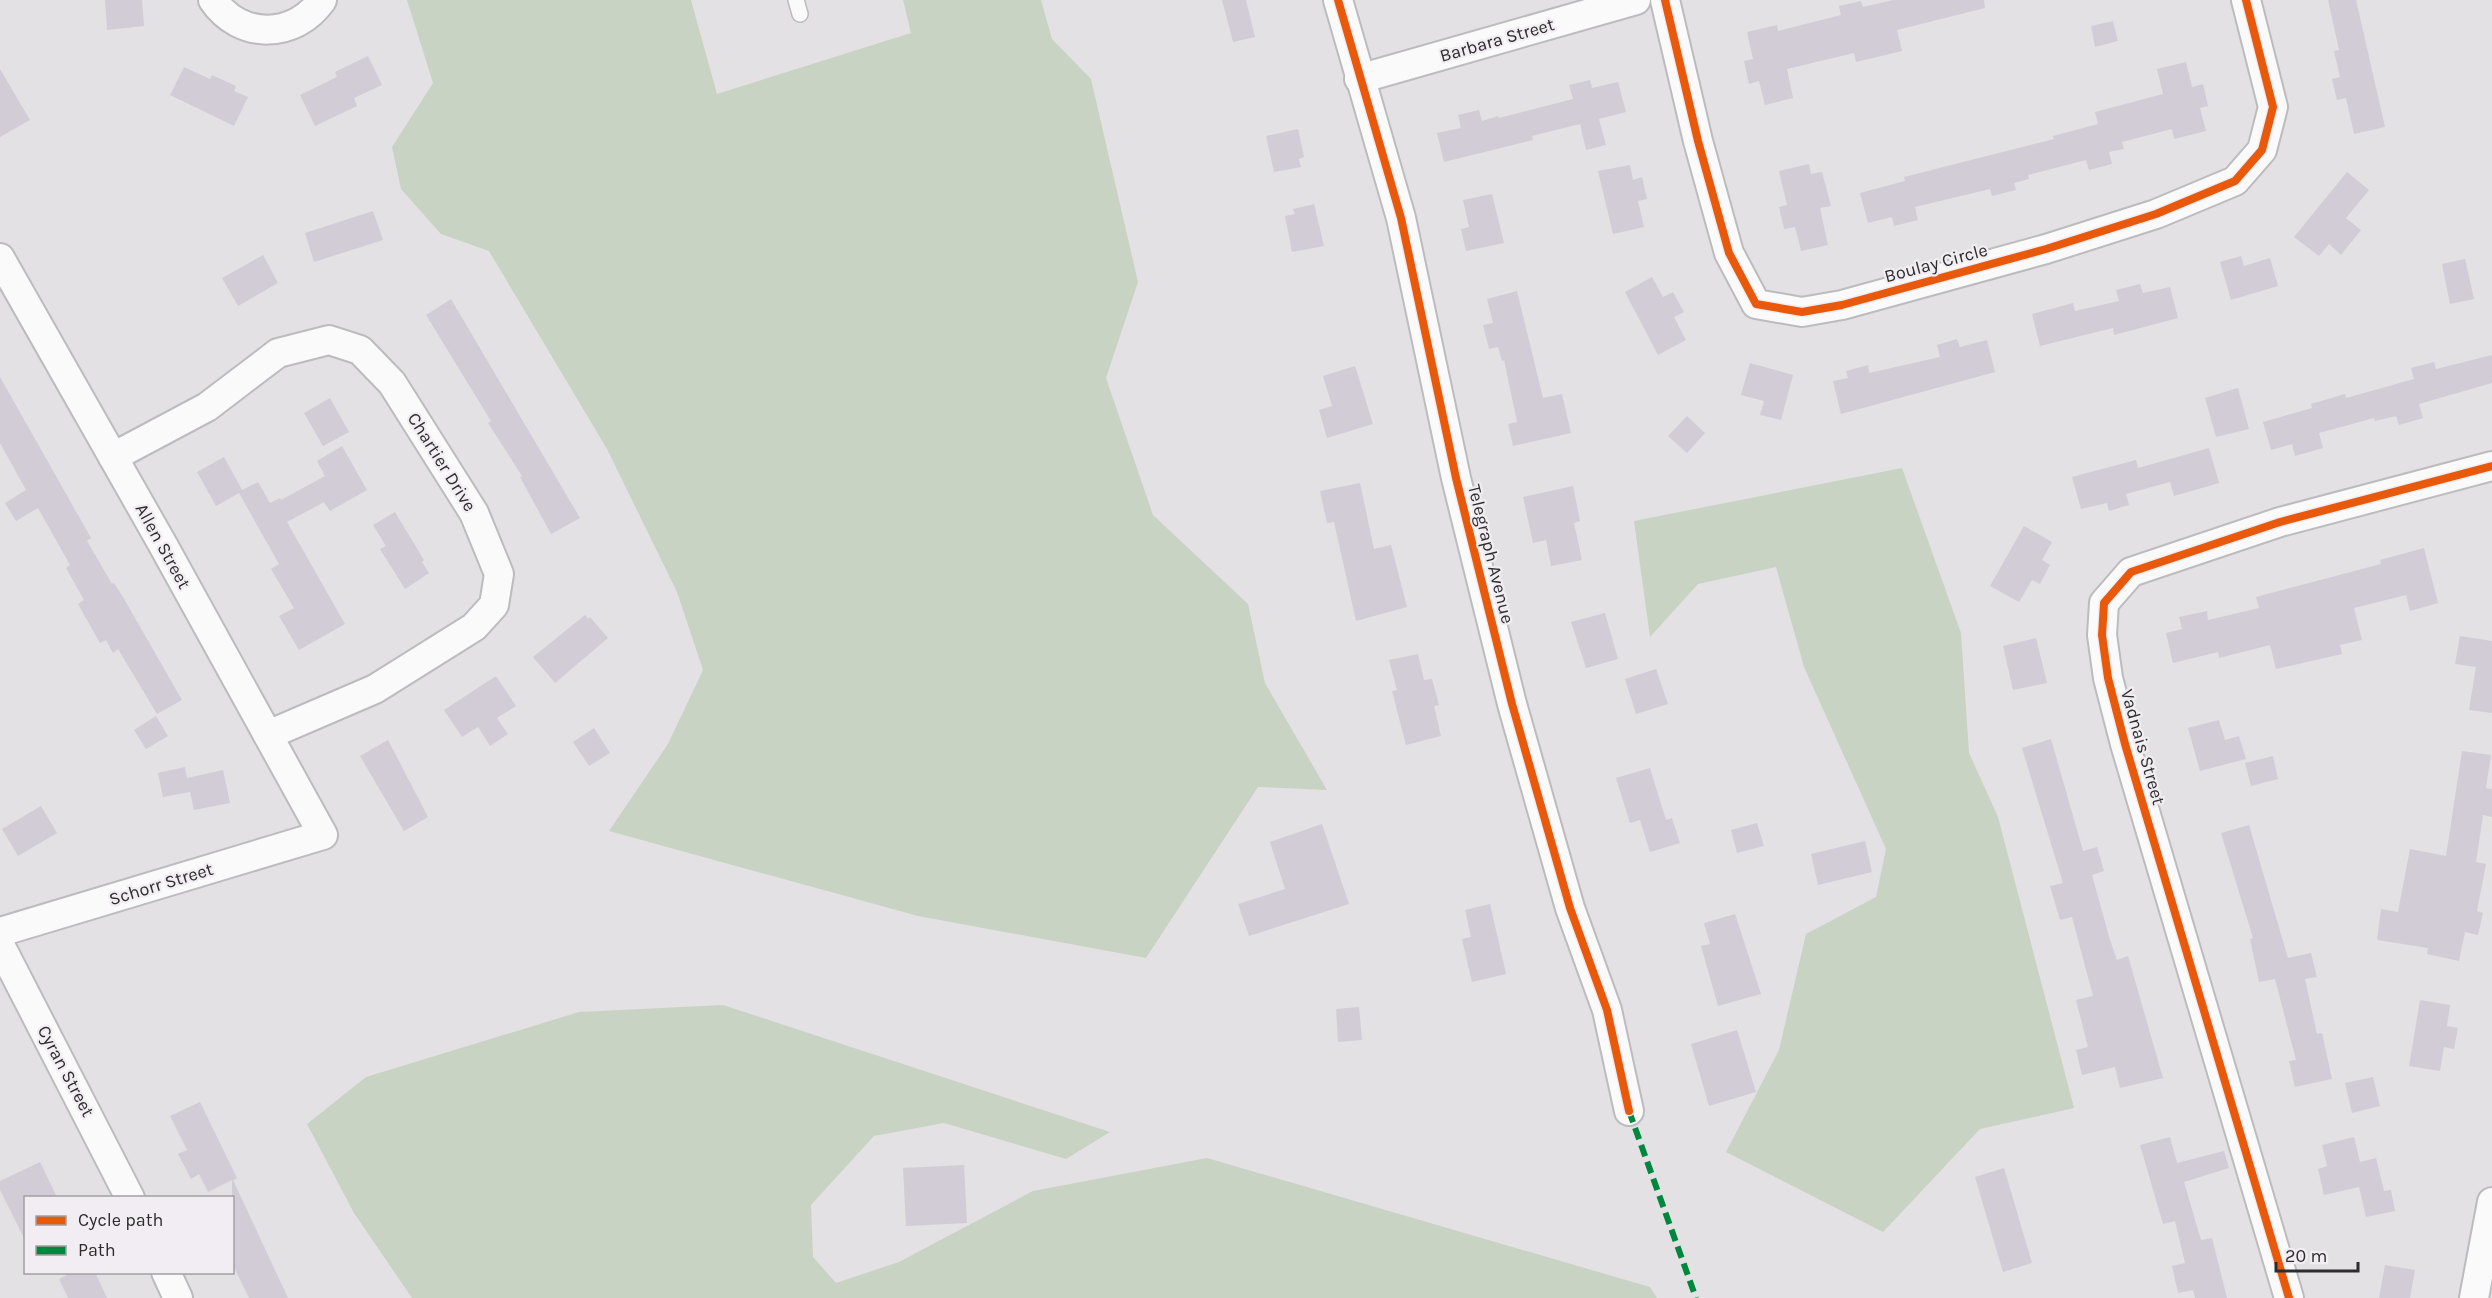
<svg xmlns="http://www.w3.org/2000/svg" width="2492" height="1298" viewBox="0 0 2492 1298" font-family="Karla,sans-serif">
  <style>
    .green { fill: #c8d3c4 }
    .building { fill: #d2ccd6 }
    .lines { fill: none; stroke-linecap: round; stroke-linejoin: round }
    .service-casing { stroke: #bcbbbd; stroke-width: 18 }
    .minor-casing { stroke: #bcbbbd; stroke-width: 32 }
    .service { stroke: #fbfafb; stroke-width: 15 }
    .minor { stroke: #fbfafb; stroke-width: 28 }
    .quiet { stroke: #00873e; stroke-width: 6; stroke-dasharray: 12 6; stroke-linecap: butt }
    .cycleway-casing { stroke: #f1edf2; stroke-width: 11 }
    .cycleway { stroke: #e8590c; stroke-width: 8 }
    .labels { text-anchor: middle; stroke-width: 4.5; stroke-linejoin: round; paint-order: stroke }
    .street-label { font-size: 18px; fill: #2e2c2e; stroke: #f1edf2 }
  </style>
  <rect width="100%" height="100%" fill="#e3e1e4"/>
  <!-- green -->
  <g class="green">
    <path d="M407 0H691L717 94 911 33 903 0H1041L1052 39 1091 79 1138 282 1106 378 1153 515 1248 604 1265 683 1327 790 1258 787 1146 958 918 916 609 831 668 744 703 670 677 592 607 449 489 251 441 234 401 189 392 147 433 83Z"/>
    <path d="M1902 468 1961 633 1969 753 1998 817 2074 1108 1980 1129 1883 1232 1726 1152 1779 1050 1806 934 1876 897 1886 849 1804 667 1776 567 1698 584 1650 637 1634 521Z"/>
    <path d="M723 1005 1110 1132 1066 1159 944 1123 874 1136 811 1205 813 1257 836 1283 899 1262 1033 1191 1207 1158 1650 1287 1657 1298H412L354 1213 307 1124 366 1077 579 1012Z"/>
  </g>
  <!-- building -->
  <g class="building">
    <path d="M105 0H142L144 26 107 30Z"/>
    <path d="M1222 0H1246L1255 37 1233 42Z"/>
    <path d="M1893 0H1984L1985 8 1897 30 1902 51 1856 62 1854 53 1787 69 1793 98 1765 105 1759 81 1749 84 1744 61 1753 59 1747 32 1777 25 1778 31 1841 15 1839 6 1861 1 1863 7Z"/>
    <path d="M2328 0H2356L2385 127 2354 134 2346 98 2337 100 2332 79 2340 77 2334 51 2339 50Z"/>
    <path d="M2113 21 2118 41 2095 47 2091 26Z"/>
    <path d="M368 56 382 85 354 98 357 106 315 126 300 95 337 77 335 72Z"/>
    <path d="M2186 62 2192 87 2203 84 2208 106 2200 108 2206 131 2174 139 2172 129 2122 142 2124 149 2109 152 2112 164 2089 170 2086 160 2028 175 2029 179 2014 183 2016 190 1992 196 1990 189 1915 207 1918 220 1894 226 1892 217 1868 223 1860 193 1905 181 1904 177 2054 139 2053 136 2098 124 2095 112 2163 94 2157 69Z"/>
    <path d="M184 67 210 79 212 75 236 86 234 91 248 97 234 126 170 95Z"/>
    <path d="M0 69 30 120 0 137Z"/>
    <path d="M1590 80 1592 88 1618 82 1626 112 1599 119 1606 145 1586 150 1580 124 1532 136 1533 140 1444 162 1437 133 1461 128 1458 115 1479 110 1482 121 1498 116 1499 118 1573 99 1569 85Z"/>
    <path d="M1298 129 1304 157 1299 159 1301 167 1274 172 1266 136Z"/>
    <path d="M1809 164 1811 174 1822 172 1831 206 1820 208 1828 245 1801 251 1795 227 1784 229 1779 207 1787 205 1779 171Z"/>
    <path d="M1630 165 1633 180 1642 177 1647 199 1638 201 1644 227 1613 234 1598 171Z"/>
    <path d="M2347 172 2369 190 2346 218 2361 230 2341 255 2329 244 2319 256 2294 237Z"/>
    <path d="M1492 194 1504 243 1466 251 1461 229 1469 227 1463 200Z"/>
    <path d="M1314 204 1324 246 1292 252 1285 216 1295 214 1293 209Z"/>
    <path d="M373 211 383 240 314 262 305 233Z"/>
    <path d="M263 255 278 283 238 306 222 278Z"/>
    <path d="M2241 256 2244 266 2270 258 2278 286 2231 300 2220 262Z"/>
    <path d="M2465 259 2474 299 2450 304 2442 264Z"/>
    <path d="M1652 277 1663 297 1673 292 1684 312 1674 317 1686 340 1658 355 1625 292Z"/>
    <path d="M2140 284 2143 293 2170 287 2178 318 2114 335 2113 328 2040 346 2032 314 2073 303 2075 311 2119 301 2116 290Z"/>
    <path d="M1517 291 1543 398 1562 394 1571 433 1513 446 1508 424 1517 422 1504 360 1502 361 1498 347 1489 349 1483 325 1493 323 1487 299Z"/>
    <path d="M451 299 580 518 551 534 520 477 522 476 488 423 491 421 426 315Z"/>
    <path d="M1957 339 1960 347 1987 340 1995 372 1841 414 1833 381 1848 378 1846 371 1868 365 1869 373 1940 357 1937 345Z"/>
    <path d="M2492 355V383L2419 404 2423 418 2399 425 2396 416 2375 421 2374 418 2319 433 2323 448 2295 456 2292 444 2271 450 2263 422 2312 408 2311 404 2345 394 2346 398 2414 379 2411 368 2434 362 2436 369Z"/>
    <path d="M1750 363 1793 375 1781 420 1760 415 1764 401 1741 395Z"/>
    <path d="M1355 366 1373 424 1327 438 1319 410 1332 406 1323 376Z"/>
    <path d="M0 377 91 538 87 541 112 584 114 583 123 597 182 700 157 714 118 649 113 653 106 640 100 643 78 604 84 600 66 568 70 565 38 508 16 521 5 503 26 490 0 443Z"/>
    <path d="M2238 388 2249 429 2216 437 2205 398Z"/>
    <path d="M330 398 349 432 323 446 304 413Z"/>
    <path d="M1687 416 1705 433 1687 453 1668 436Z"/>
    <path d="M342 446 367 490 330 511 324 502 287 522 345 624 299 650 279 616 294 608 271 569 279 564 239 493 216 506 197 472 224 457 242 490 258 482 270 503 280 498 281 500 325 476 317 461Z"/>
    <path d="M2209 448 2219 483 2174 496 2170 482 2126 494 2129 505 2109 511 2107 503 2081 509 2072 477 2136 460 2138 468Z"/>
    <path d="M1360 483 1374 549 1391 545 1407 607 1356 621 1334 522 1327 523 1320 491Z"/>
    <path d="M1573 486 1580 521 1574 523 1582 560 1551 566 1546 540 1533 543 1523 497Z"/>
    <path d="M395 512 424 560 422 562 429 573 405 589 380 549 386 546 373 525Z"/>
    <path d="M2024 526 2052 542 2042 560 2050 565 2040 584 2032 580 2019 602 1990 586Z"/>
    <path d="M2424 548 2438 603 2410 611 2406 595 2354 608 2362 640 2340 645 2342 654 2276 669 2270 645 2219 658 2218 652 2173 663 2166 633 2182 629 2179 617 2207 611 2208 620 2259 608 2256 597 2381 564 2380 560Z"/>
    <path d="M1605 613 1618 659 1586 668 1571 622Z"/>
    <path d="M585 615 588 619 590 617 608 638 555 683 533 657Z"/>
    <path d="M2460 636 2492 641V713L2469 710 2476 667 2455 664Z"/>
    <path d="M2036 638 2047 683 2013 690 2003 646Z"/>
    <path d="M1418 654 1424 680 1432 679 1439 705 1434 706 1441 736 1406 745 1392 691 1397 690 1389 660Z"/>
    <path d="M1656 669 1668 704 1636 714 1625 679Z"/>
    <path d="M496 676 516 706 497 718 508 734 490 746 478 727 462 737 444 710Z"/>
    <path d="M156 716 168 736 146 749 134 730Z"/>
    <path d="M2219 720 2225 740 2239 736 2246 759 2200 771 2188 728Z"/>
    <path d="M594 728 610 753 589 766 573 742Z"/>
    <path d="M2051 739 2083 851 2097 847 2104 871 2092 875 2110 940 2117 960 2128 956 2163 1078 2120 1088 2115 1067 2082 1075 2076 1050 2088 1047 2076 1000 2093 996 2072 917 2060 920 2050 886 2063 883 2022 748Z"/>
    <path d="M388 740 428 817 404 831 360 756Z"/>
    <path d="M2462 751 2491 755 2486 788 2492 789V817L2483 815 2476 862 2486 864 2477 911 2483 913 2478 935 2465 932 2459 961 2427 954 2428 948 2377 940 2381 909 2398 912 2410 849 2446 856Z"/>
    <path d="M2273 756 2278 779 2251 786 2245 763Z"/>
    <path d="M185 767 187 778 223 770 230 803 194 810 190 792 163 797 158 773Z"/>
    <path d="M1650 768 1666 820 1672 818 1680 843 1650 852 1640 820 1630 823 1616 778Z"/>
    <path d="M41 806 57 833 18 856 2 829Z"/>
    <path d="M1757 823 1764 846 1737 853 1731 830Z"/>
    <path d="M1322 824 1349 904 1249 936 1238 904 1285 889 1270 842Z"/>
    <path d="M2249 825 2288 958 2311 953 2317 977 2305 979 2317 1034 2322 1033 2332 1079 2295 1087 2289 1061 2296 1060 2275 979 2259 982 2250 939 2253 938 2221 833Z"/>
    <path d="M1865 841 1872 872 1818 885 1811 854Z"/>
    <path d="M1490 904 1506 974 1472 982 1462 939 1471 937 1465 910Z"/>
    <path d="M1735 914 1761 994 1718 1006 1701 946 1710 944 1704 923Z"/>
    <path d="M2420 1000 2450 1005 2447 1026 2458 1028 2454 1049 2444 1047 2440 1071 2409 1066Z"/>
    <path d="M1359 1007 1362 1040 1338 1042 1336 1009Z"/>
    <path d="M1737 1030 1756 1092 1709 1106 1691 1044Z"/>
    <path d="M2373 1077 2380 1106 2352 1113 2345 1083Z"/>
    <path d="M200 1102 237 1178 233 1180 288 1298H249L232 1263V1180L208 1192 199 1174 191 1179 178 1154 187 1150 170 1116Z"/>
    <path d="M2170 1137 2177 1163 2224 1151 2229 1168 2184 1182 2201 1240 2212 1238 2227 1298H2195L2193 1290 2178 1293 2172 1266 2185 1263 2175 1221 2163 1224 2140 1145Z"/>
    <path d="M2354 1137 2360 1162 2376 1158 2384 1191 2391 1190 2395 1211 2366 1217 2359 1187 2324 1195 2318 1169 2327 1166 2322 1145Z"/>
    <path d="M40 1162 57 1197H26V1242L0 1190V1181Z"/>
    <path d="M964 1165 967 1223 906 1226 903 1168Z"/>
    <path d="M2004 1168 2032 1263 2003 1272 1975 1177Z"/>
    <path d="M2385 1265 2415 1270 2410 1298H2379Z"/>
    <path d="M72 1272H95L107 1298H68L59 1279Z"/>
  </g>
  <g class="lines">
    <defs>
      <path id="service" d="M796 0 800 14"/>
      <g id="minor">
        <path d="M213 0C240 40 295 39 322 0"/>
        <path d="M1338 0 1401 218 1456 478 1512 704 1570 908 1607 1010 1629 1111"/>
        <path d="M1665 0 1698 141 1729 253 1756 304 1802 312 1842 305 2046 249 2156 214 2235 181 2262 150 2273 107 2246 0"/>
        <path d="M1359 79 1636 0"/>
        <path d="M0 258 163 545 323 835 0 932"/>
        <path d="M113 457 207 407 278 353 329 340 360 350 392 383 474 513 499 574 494 605 474 627 375 689 268 735"/>
        <path d="M0 945 130 1198"/>
        <path d="M166 1272 178 1298"/>
        <path d="M2289 1298 2125 744 2108 678 2102 635 2104 603 2131 572 2280 522 2492 466"/>
        <path d="M2474 1298 2492 1202"/>
      </g>
    </defs>
    <!-- service casing -->
    <use href="#service" class="service-casing"/>
    <!-- minor casing -->
    <use href="#minor" class="minor-casing"/>
    <!-- service -->
    <use href="#service" class="service"/>
    <!-- minor -->
    <use href="#minor" class="minor"/>
    <!-- quiet -->
    <path class="quiet" d="M1629 1111 1696 1298"/>
    <defs>
      <g id="cycleway">
        <path d="M1338 0 1401 218 1456 478 1512 704 1570 908 1607 1010 1629 1111"/>
        <path d="M1665 0 1698 141 1729 253 1756 304 1802 312 1842 305 2046 249 2156 214 2235 181 2262 150 2273 107 2246 0"/>
        <path d="M2289 1298 2125 744 2108 678 2102 635 2104 603 2131 572 2280 522 2492 466"/>
      </g>
    </defs>
    <!-- cycleway casing -->
    <use href="#cycleway" class="cycleway-casing"/>
    <!-- cycleway -->
    <use href="#cycleway" class="cycleway"/>
  </g>
  <g class="labels">
    <!-- street labels -->
    <g class="street-label">
      <text transform="translate(1497 40) rotate(-16)" y="6">Barbara Street</text>
      <text transform="translate(1936 263) rotate(-15)" y="6">Boulay Circle</text>
      <text transform="translate(442 462) rotate(58)" y="6">Chartier Drive</text>
      <text transform="translate(163 546) rotate(61)" y="6">Allen Street</text>
      <text transform="translate(1491 554) rotate(76)" y="6">Telegraph Avenue</text>
      <text transform="translate(2143 747) rotate(74)" y="6">Vadnais Street</text>
      <text transform="translate(161 884) rotate(-17)" y="6">Schorr Street</text>
      <text transform="translate(66 1071) rotate(62)" y="6">Cyran Street</text>
    </g>
  </g>
  <!-- legend -->
  <rect x="24" y="1196" width="210" height="78" fill="#f1edf2" stroke="#a3a0a4" stroke-width="1.5"/>
  <rect x="36" y="1216" width="30" height="9" fill="#e8590c" stroke="#a3a0a4" stroke-width="1.5"/>
  <text x="78" y="1226" font-size="18" fill="#2e2c2e">Cycle path</text>
  <rect x="36" y="1246" width="30" height="9" fill="#00873e" stroke="#a3a0a4" stroke-width="1.5"/>
  <text x="78" y="1256" font-size="18" fill="#2e2c2e">Path</text>
  <!-- scale -->
  <path d="M2276 1262v9h82v-9" fill="none" stroke="#2e2c2e" stroke-width="3"/>
  <text x="2285" y="1262" font-size="18" fill="#2e2c2e" stroke="#f1edf2" stroke-width="4.5" paint-order="stroke">20 m</text>
</svg>
